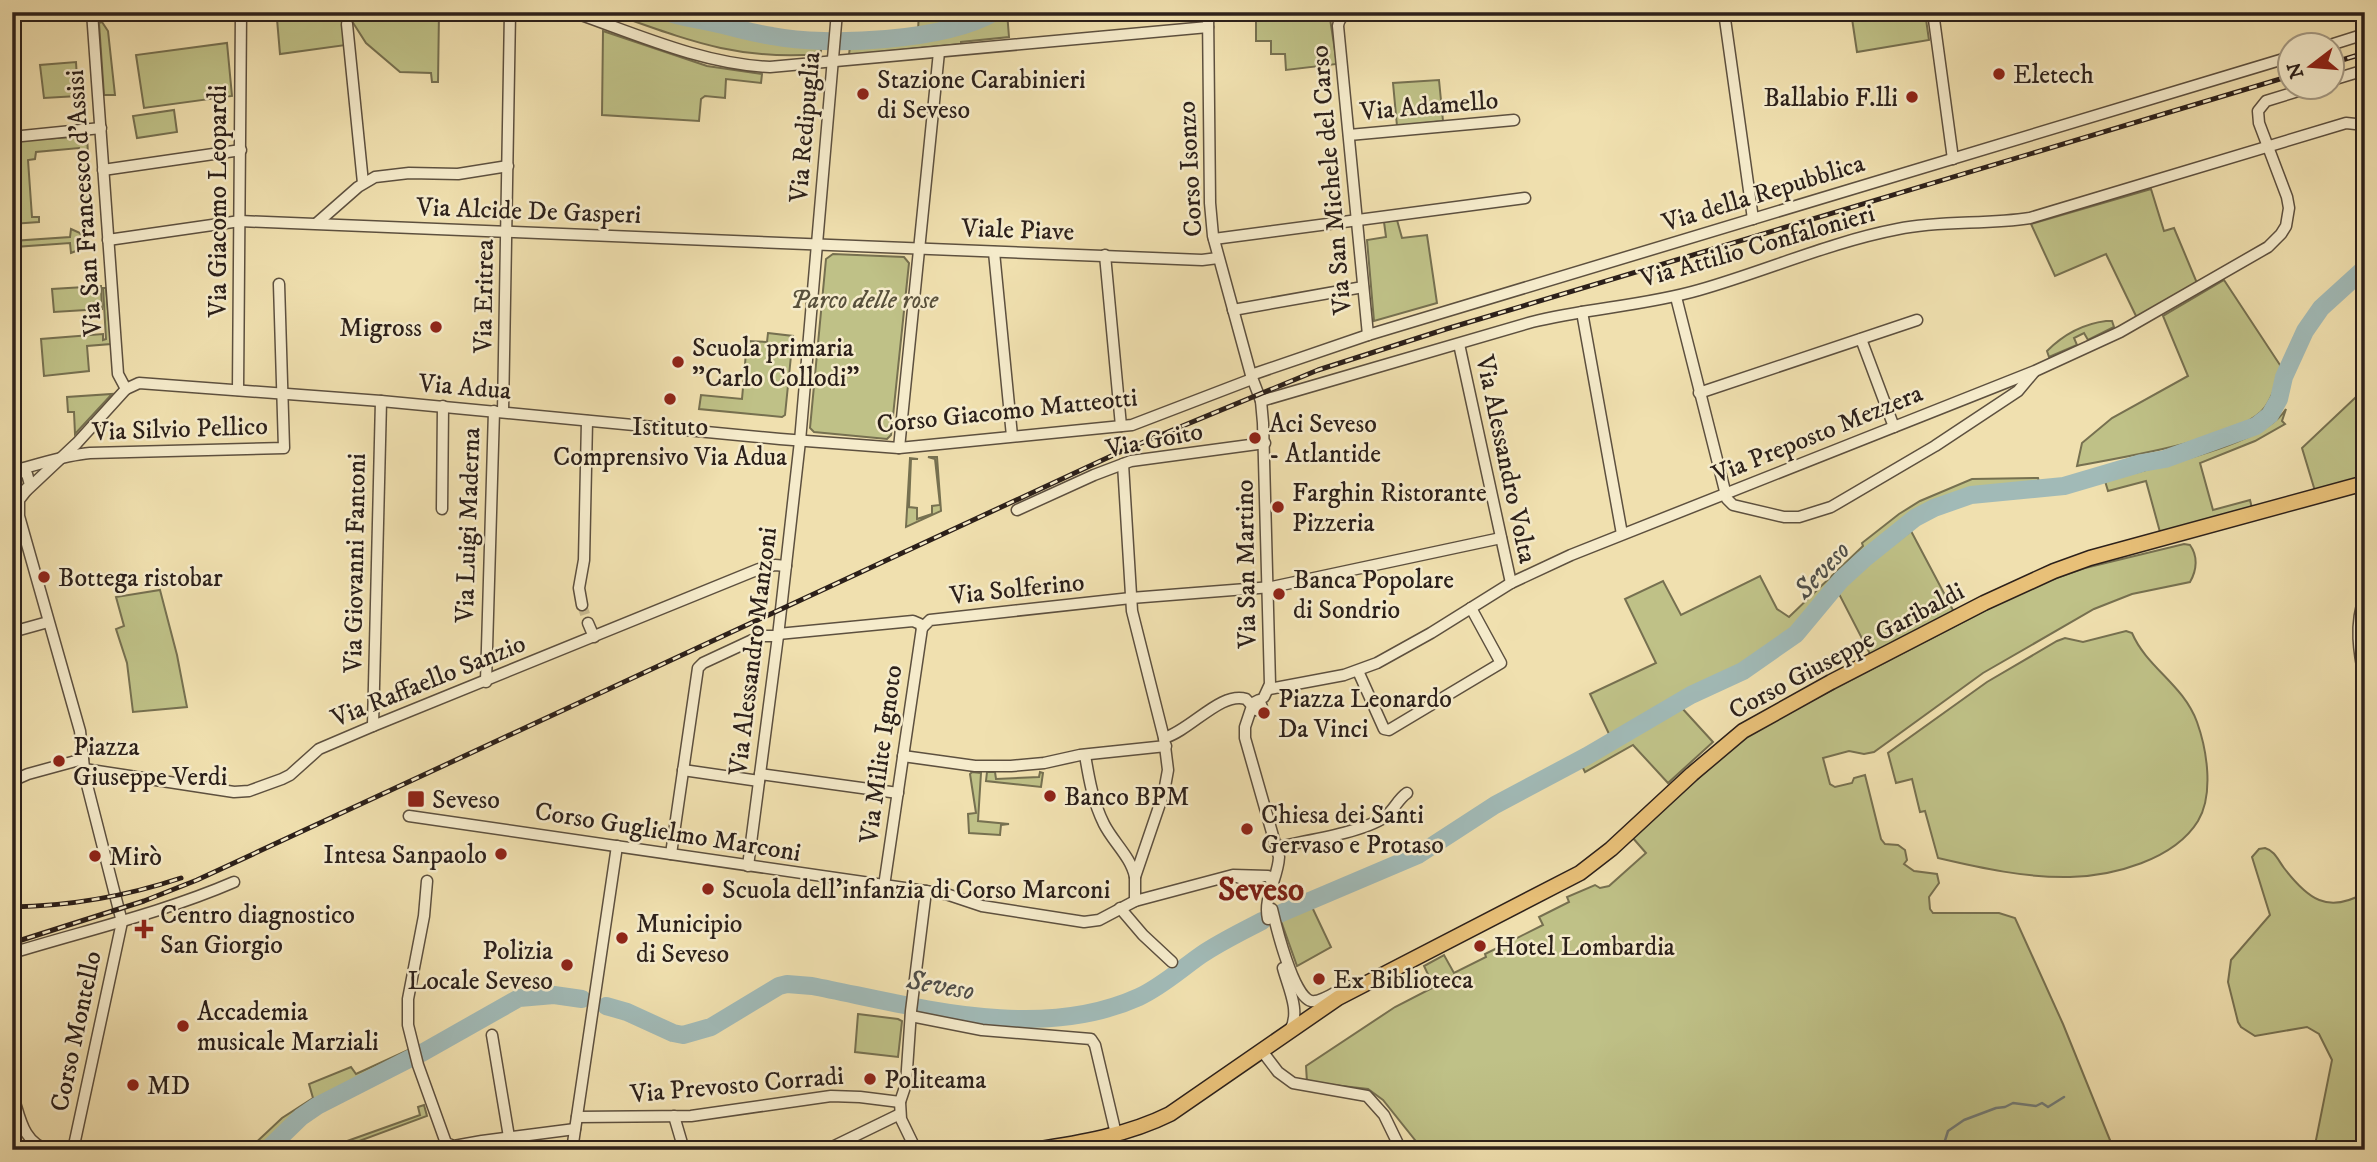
<svg xmlns="http://www.w3.org/2000/svg" width="2377" height="1162" viewBox="0 0 2377 1162" font-family="'IM FELL DW Pica',serif">
  <style>
    .green { fill: #bfc187; stroke: #767050; stroke-width: 2 }
    .lines { fill: none; stroke-linecap: round; stroke-linejoin: round }
    .stream { stroke: #727c78; stroke-width: 2.5 }
    .river { stroke: #a1bab7; stroke-width: 18 }
    .minor-tunnel { stroke: #c9ba91; stroke-width: 10; stroke-dasharray: 10 5; stroke-linecap: butt }
    .minor-casing { stroke: #5d503f; stroke-width: 13 }
    .major-casing { stroke: #2c201a; stroke-width: 17 }
    .minor { stroke: #f5ebcb; stroke-width: 10 }
    .major { stroke: #e8c078; stroke-width: 14 }
    .rail-casing { stroke: #2c201a; stroke-width: 5 }
    .rail { stroke: #f5ebcb; stroke-width: 2.5; stroke-dasharray: 8; stroke-linecap: butt }
    .poi-dot { fill: #8f2418; stroke: #f5ebcb; stroke-width: 2.5 }
    .labels { text-anchor: middle; stroke-width: 5; stroke-linejoin: round; paint-order: stroke }
    .poi-label { font-size: 26px; fill: #2c201a; stroke: #f5ebcb; text-anchor: start }
    .street-label { font-size: 26px; fill: #2c201a; stroke: #f5ebcb }
    .park-label { font-size: 26px; font-style: italic; fill: #58503b; stroke: #f5ebcb }
    .water-label { font-size: 28px; font-style: italic; fill: #4f4e49; stroke: #f5ebcb }
    .district-label { font-size: 33px; font-weight: bold; fill: #7a1f14; stroke: #f5ebcb }
  </style>
  <rect width="100%" height="100%" fill="#f0e0af"/>
  <filter id="stains"><feTurbulence type="fractalNoise" baseFrequency=".00286" numOctaves="4"/><feColorMatrix values="0 0 0 0 .2 0 0 0 0 .09 0 0 0 0 .02 0 0 0 .5 -.17"/></filter>
  <radialGradient id="worn" r=".72"><stop offset=".6" stop-color="#630" stop-opacity="0"/><stop offset="1" stop-color="#630" stop-opacity=".3"/></radialGradient>
  <!-- green -->
  <g class="green">
    <path d="M333 12H439L438 82H432L431 73 400 72 366 43 350 18 342 19 346 45 280 54 277 19Z"/>
    <path d="M608 12H656L675 21 761 40 789 44 823 43 820 54C736 61 685 39 608 12Z"/>
    <path d="M919 12H988L946 26 918 30Z"/>
    <path d="M1007 12 1009 37 961 42V44L849 55 850 46 931 37 959 31Z"/>
    <path d="M1256 12H1329L1337 64 1286 70 1285 54H1271V41H1256Z"/>
    <path d="M1851 12H1925L1929 40 1857 52Z"/>
    <path d="M102 22 108 31 115 95H104L99 23Z"/>
    <path d="M603 31 707 66 762 74 761 83 726 79 725 98 705 96 701 99 699 121 602 115Z"/>
    <path d="M227 43 232 96 144 108 136 55Z"/>
    <path d="M76 62 78 96 44 98 40 65Z"/>
    <path d="M1439 80 1443 121 1397 126 1393 83Z"/>
    <path d="M174 110 177 132 137 138 133 116Z"/>
    <path d="M87 136 91 209H83L79 148 36 152 35 159 28 160 32 217H39V222L12 224V141Z"/>
    <path d="M2151 189 2164 231 2174 228 2197 283 2137 318 2106 254 2055 276 2031 224Z"/>
    <path d="M1397 220 1402 238 1427 235 1437 303 1374 321 1367 240 1386 237 1384 222Z"/>
    <path d="M71 229 80 233 83 241C82 247 78 251 71 253L70 243 15 247 20 313 12 314V241L70 237Z"/>
    <path d="M833 254 904 257 909 263 891 435 887 439 814 432 810 428 826 259Z"/>
    <path d="M2224 280 2282 368C2277 380 2273 397 2265 407 2243 439 2117 458 2077 466L2082 443 2112 418 2188 376 2163 316Z"/>
    <path d="M101 286 102 309 54 312 52 289Z"/>
    <path d="M103 288H106L111 344 87 346 89 371 44 376 41 339 103 334V340L106 339Z"/>
    <path d="M2106 321H2112L2114 327 2088 340 2084 333 2074 338 2077 345 2049 357 2047 351C2064 334 2082 324 2106 321Z"/>
    <path d="M768 333 793 336 785 415 782 417 699 409 701 395 742 399 747 341 767 342Z"/>
    <path d="M14 339 20 424H12V340Z"/>
    <path d="M112 394 75 434 74 412H68L67 397Z"/>
    <path d="M2356 397 2365 409V476L2315 491 2302 448Z"/>
    <path d="M2286 409 2282 421 2285 424 2255 441 2200 463 2213 510 2250 500 2252 508 2160 532 2146 481 2108 491 2105 481C2147 468 2264 446 2286 409Z"/>
    <path d="M928 457H937L941 511 906 527 910 458 918 459H911L909 507 917 508V519L932 514V506L940 505 935 459Z"/>
    <path d="M2038 478 2039 482 1969 488 1912 515 1847 566 1789 632 1762 652 1745 664 1685 691 1610 736 1590 694 1656 663 1625 599 1663 581 1681 615 1760 576 1777 609 1789 617 1863 546 1862 543 1899 514 1920 501 1972 479Z"/>
    <path d="M1911 531 1954 612 1871 656 1838 592 1857 573Z"/>
    <path d="M2184 544 2190 545C2198 556 2197 570 2190 582L2132 594 2094 609 1983 673 1874 752 1864 754 1849 751 1823 758 1830 784 1835 787 1852 783 1854 778 1865 775 1881 839 1885 844 1898 845 1905 850 1907 860 1904 864 1914 871 1937 874 1939 883 1929 897 1930 909 1933 913H1999L2015 918 2063 1024 2114 1150H1423L1383 1100 1368 1089 1307 1082 1306 1066 1395 1007 1434 987 1424 966 1444 955 1454 973 1486 957 1485 954 1543 925 1539 917 1569 902 1567 897 1595 885 1600 888 1609 886 1646 853 1632 837 1746 736 1809 702 2028 588 2085 568Z"/>
    <path d="M160 590 177 655 187 707 133 712 127 663 116 629 124 626 116 597Z"/>
    <path d="M2126 631 2132 633C2147 668 2183 684 2197 722 2207 750 2214 794 2198 821 2174 860 2113 876 2070 877 2026 878 1981 868 1938 858L1925 811 1920 812 1912 779 1896 783 1888 753 1987 682 2057 641 2065 638 2083 642Z"/>
    <path d="M1681 707 1713 742 1668 783 1633 745 1585 772 1582 766Z"/>
    <path d="M972 772 981 773 978 821 1009 824 1001 825 1000 835 969 833 968 814 976 813 970 774Z"/>
    <path d="M987 772H995L996 779 1039 777 1040 772 1043 773 1041 787 986 781Z"/>
    <path d="M2265 848C2275 851 2278 860 2284 868 2308 899 2327 914 2365 893V1150H2314L2332 1060 2319 1034 2307 1027 2255 1036 2241 1027 2238 1022 2228 982 2231 960 2270 915 2252 857 2259 849Z"/>
    <path d="M1312 907 1331 947 1297 966 1281 921Z"/>
    <path d="M858 1014 898 1019 902 1021 898 1057 855 1052Z"/>
    <path d="M408 1050 409 1052 315 1100 293 1115 258 1150H248L282 1118 313 1098 309 1084 351 1067 356 1074Z"/>
    <path d="M424 1105 427 1116 335 1150H322L420 1115 418 1107Z"/>
  </g>
  <g class="lines">
    <!-- stream -->
    <path class="stream" d="M1942 1150 1948 1131 1964 1120 1996 1108 2005 1107 2013 1103 2036 1106 2042 1103 2048 1107 2064 1097"/>
    <!-- river -->
    <g class="river">
      <path d="M667 12C681 18 698 19 714 23 733 27 752 33 772 36 829 47 945 41 995 12"/>
      <path d="M1279 914 1418 855 1495 805 1587 756 1691 695 1743 671 1796 634 1841 580 1864 559 1915 518 1934 508 1971 495 2064 486 2081 481 2142 463 2165 459 2256 426 2270 415 2279 399 2284 377 2305 331 2321 308 2365 268"/>
      <path d="M606 1006 627 1012 673 1033 683 1035 711 1027 779 986 787 984 812 986C915 1006 1038 1043 1139 997 1161 987 1181 969 1201 955 1220 942 1241 932 1262 921"/>
      <path d="M420 1054 519 998 554 995 582 999"/>
      <path d="M267 1150 301 1117 317 1106 411 1058"/>
    </g>
    <!-- minor-tunnel -->
    <path class="minor-tunnel" d="M582 605 588 623"/>
    <defs>
      <g id="minor">
        <path d="M92 12 118 374 126 389"/>
        <path d="M573 12C636 34 702 64 770 67L1208 27"/>
        <path d="M1208 12 1210 203 1213 236 1251 375 1261 401 1263 423 1270 684 1264 697"/>
        <path d="M1366 12C1354 13 1340 11 1338 26L1368 335"/>
        <path d="M1724 12 1753 219"/>
        <path d="M1933 12 1953 159"/>
        <path d="M347 24 363 183"/>
        <path d="M2327 46 2365 34"/>
        <path d="M2332 80 2365 70"/>
        <path d="M1349 135 1514 120"/>
        <path d="M12 137 101 128"/>
        <path d="M103 170 241 150"/>
        <path d="M317 223 358 187 375 177 409 173 458 174 508 166"/>
        <path d="M1214 239 1525 198"/>
        <path d="M108 240 240 221 1202 260 1218 258"/>
        <path d="M994 252 1012 436"/>
        <path d="M1105 255 1121 426"/>
        <path d="M1676 297 1727 499 1733 505 1784 517H1799L1831 507 1935 446 2018 391 2034 372"/>
        <path d="M1233 310 1363 287"/>
        <path d="M1582 312 1622 534"/>
        <path d="M1861 339 1894 427"/>
        <path d="M1459 344 1511 583"/>
        <path d="M1251 375 1368 335 2290 57"/>
        <path d="M238 390 241 12"/>
        <path d="M1699 393 1917 320"/>
        <path d="M1261 401 1532 322C1587 308 1644 306 1699 290 1766 271 1830 242 1898 229 1942 220 1986 225 2030 218L2346 123 2365 125"/>
        <path d="M503 412 510 12"/>
        <path d="M899 448 939 52"/>
        <path d="M1123 464 1132 611 1164 738 1168 770 1164 792 1135 877V901L1233 875 1268 876 1273 882 1271 886 1266 888 1235 876 1227 877"/>
        <path d="M16 470C41 464 65 455 90 453L284 448 279 284"/>
        <path d="M27 490 77 443 126 389 139 383 381 401 780 439 899 448 1132 425 1252 379"/>
        <path d="M26 491 19 500V516L80 731 85 777 122 922 73 1150"/>
        <path d="M12 492 22 493 30 485 27 474 18 470"/>
        <path d="M442 509 443 406"/>
        <path d="M1017 510 1094 475 1131 461 1265 443"/>
        <path d="M2365 596C2354 624 2359 653 2365 682"/>
        <path d="M582 605 579 588 584 560 587 421"/>
        <path d="M588 623 594 637"/>
        <path d="M922 628 930 620 1131 598 1272 587 1501 538"/>
        <path d="M12 632 48 622"/>
        <path d="M778 634 913 621 920 624 922 628"/>
        <path d="M1358 671 1384 729 1389 730 1501 663 1471 608"/>
        <path d="M486 682 494 411"/>
        <path d="M1269 689 1344 675 1377 663 1431 633 1511 583 1571 555 2035 371 2120 332 2268 247 2281 234 2286 226 2289 208 2287 197 2259 123 2258 111 2266 101 2308 88"/>
        <path d="M1252 706 1245 727V738L1279 857C1278 879 1263 897 1268 919"/>
        <path d="M373 726 381 401"/>
        <path d="M1164 738C1191 730 1221 691 1246 699L1256 710 1262 707 1259 700 1253 703"/>
        <path d="M1085 755C1089 779 1093 802 1104 824 1113 842 1131 857 1135 877"/>
        <path d="M903 756 975 766H1011L1044 763 1080 755 1166 746"/>
        <path d="M84 769 234 792 249 791 282 779 290 775 319 749 373 726 759 569 775 565 786 566"/>
        <path d="M683 770 759 781"/>
        <path d="M760 774 898 793"/>
        <path d="M12 781 28 774 83 759"/>
        <path d="M409 816 946 894 982 906 1084 922 1099 920 1135 901"/>
        <path d="M1277 847C1305 841 1361 833 1385 817 1394 810 1398 799 1407 793"/>
        <path d="M671 854 698 668 703 663 761 636H778"/>
        <path d="M748 866 778 636 800 441 837 12"/>
        <path d="M427 881 424 916 408 999V1025L418 1065 446 1143 454 1146 482 1141 575 1129"/>
        <path d="M884 886 922 628"/>
        <path d="M1120 908 1143 935 1172 962"/>
        <path d="M1272 909C1276 926 1293 996 1311 1001 1321 1003 1338 990 1347 986"/>
        <path d="M12 953C87 930 162 913 234 882"/>
        <path d="M1283 968C1288 987 1301 1012 1290 1030"/>
        <path d="M911 1016 982 1030 1091 1039 1095 1045 1116 1134"/>
        <path d="M492 1035 509 1137"/>
        <path d="M1262 1051 1278 1072 1293 1083 1367 1096 1384 1115 1401 1150"/>
        <path d="M12 1093C20 1116 22 1143 49 1150"/>
        <path d="M674 1116 684 1150"/>
        <path d="M577 1117 691 1116 831 1096 860 1097 900 1102"/>
        <path d="M572 1150 617 846"/>
        <path d="M826 1150 900 1114"/>
        <path d="M916 1150 901 1119 900 1102 906 1084 911 1011 926 891"/>
      </g>
      <path id="major" d="M1033 1150C1080 1143 1128 1135 1170 1114L1338 998 1580 873 1611 849 1692 774 1743 731 1831 682 1984 603 2054 571 2090 558 2365 483"/>
    </defs>
    <!-- minor casing -->
    <use href="#minor" class="minor-casing"/>
    <!-- major casing -->
    <use href="#major" class="major-casing"/>
    <!-- minor -->
    <use href="#minor" class="minor"/>
    <!-- major -->
    <use href="#major" class="major"/>
    <defs>
      <g id="rail">
        <path d="M2332 63 2365 53"/>
        <path d="M12 907C69 906 127 896 181 878"/>
        <path d="M12 943 144 901 197 880 1122 451 1318 370 1446 329 2290 76"/>
      </g>
    </defs>
    <!-- rail casing -->
    <use href="#rail" class="rail-casing"/>
    <!-- rail -->
    <use href="#rail" class="rail"/>
  </g>
  <!-- markers -->
  <g class="poi-dot">
    <circle cx="1999" cy="74" r="7"/>
    <circle cx="863" cy="94" r="7"/>
    <circle cx="1912" cy="97" r="7"/>
    <circle cx="436" cy="327" r="7"/>
    <circle cx="678" cy="362" r="7"/>
    <circle cx="670" cy="399" r="7"/>
    <circle cx="1255" cy="438" r="7"/>
    <circle cx="1278" cy="507" r="7"/>
    <circle cx="44" cy="577" r="7"/>
    <circle cx="1279" cy="594" r="7"/>
    <circle cx="1264" cy="713" r="7"/>
    <circle cx="59" cy="761" r="7"/>
    <circle cx="1050" cy="796" r="7"/>
    <rect x="407" y="790" width="18" height="18" rx="3.5"/>
    <circle cx="1247" cy="829" r="7"/>
    <circle cx="501" cy="854" r="7"/>
    <circle cx="95" cy="856" r="7"/>
    <circle cx="708" cy="889" r="7"/>
    <path d="M140.5 918.5h7v7h7v7h-7v7h-7v-7h-7v-7h7z"/>
    <circle cx="622" cy="938" r="7"/>
    <circle cx="1480" cy="946" r="7"/>
    <circle cx="567" cy="965" r="7"/>
    <circle cx="1319" cy="979" r="7"/>
    <circle cx="183" cy="1026" r="7"/>
    <circle cx="870" cy="1079" r="7"/>
    <circle cx="133" cy="1085" r="7"/>
  </g>
  <g class="labels">
    <!-- poi labels -->
    <g class="poi-label">
      <text x="2013" y="83">Eletech</text>
      <text x="877" y="88">Stazione Carabinieri<tspan x="877" dy="30">di Seveso</tspan></text>
      <text x="1898" y="106" text-anchor="end">Ballabio F.lli</text>
      <text x="422" y="336" text-anchor="end">Migross</text>
      <text x="692" y="356">Scuola primaria<tspan x="692" dy="30">"Carlo Collodi"</tspan></text>
      <text x="1269" y="432">Aci Seveso<tspan x="1269" dy="30">- Atlantide</tspan></text>
      <text x="670" y="435" text-anchor="middle">Istituto<tspan x="670" dy="30">Comprensivo Via Adua</tspan></text>
      <text x="1292" y="501">Farghin Ristorante<tspan x="1292" dy="30">Pizzeria</tspan></text>
      <text x="58" y="586">Bottega ristobar</text>
      <text x="1293" y="588">Banca Popolare<tspan x="1293" dy="30">di Sondrio</tspan></text>
      <text x="1278" y="707">Piazza Leonardo<tspan x="1278" dy="30">Da Vinci</tspan></text>
      <text x="73" y="755">Piazza<tspan x="73" dy="30">Giuseppe Verdi</tspan></text>
      <text x="1064" y="805">Banco BPM</text>
      <text x="432" y="808">Seveso</text>
      <text x="1261" y="823">Chiesa dei Santi<tspan x="1261" dy="30">Gervaso e Protaso</tspan></text>
      <text x="487" y="863" text-anchor="end">Intesa Sanpaolo</text>
      <text x="109" y="865">Mirò</text>
      <text x="722" y="898">Scuola dell'infanzia di Corso Marconi</text>
      <text x="160" y="923">Centro diagnostico<tspan x="160" dy="30">San Giorgio</tspan></text>
      <text x="636" y="932">Municipio<tspan x="636" dy="30">di Seveso</tspan></text>
      <text x="1494" y="955">Hotel Lombardia</text>
      <text x="553" y="959" text-anchor="end">Polizia<tspan x="553" dy="30">Locale Seveso</tspan></text>
      <text x="1333" y="988">Ex Biblioteca</text>
      <text x="197" y="1020">Accademia<tspan x="197" dy="30">musicale Marziali</tspan></text>
      <text x="884" y="1088">Politeama</text>
      <text x="147" y="1094">MD</text>
    </g>
    <!-- street labels -->
    <g class="street-label">
      <text transform="translate(1429 105) rotate(-5)" y="9">Via Adamello</text>
      <text transform="translate(804 127) rotate(-85)" y="9">Via Redipuglia</text>
      <text transform="translate(1189 169) rotate(-93)" y="9">Corso Isonzo</text>
      <text transform="translate(1330 180) rotate(-95)" y="9">Via San Michele del Carso</text>
      <text transform="translate(1763 192) rotate(-17)" y="9">Via della Repubblica</text>
      <text transform="translate(217 201) rotate(-90)" y="9">Via Giacomo Leopardi</text>
      <text transform="translate(83 203) rotate(-94)" y="9">Via San Francesco d'Assisi</text>
      <text transform="translate(529 210) rotate(2)" y="9">Via Alcide De Gasperi</text>
      <text transform="translate(1018 229) rotate(2)" y="9">Viale Piave</text>
      <text transform="translate(1757 245) rotate(-16)" y="9">Via Attilio Confalonieri</text>
      <text transform="translate(483 296) rotate(-89)" y="9">Via Eritrea</text>
      <text transform="translate(465 386) rotate(5)" y="9">Via Adua</text>
      <text transform="translate(1007 410) rotate(-6)" y="9">Corso Giacomo Matteotti</text>
      <text transform="translate(180 428) rotate(-2)" y="9">Via Silvio Pellico</text>
      <text transform="translate(1817 433) rotate(-22)" y="9">Via Preposto Mezzera</text>
      <text transform="translate(1154 439) rotate(-11)" y="9">Via Goito</text>
      <text transform="translate(1507 459) rotate(78)" y="9">Via Alessandro Volta</text>
      <text transform="translate(467 525) rotate(-88)" y="9">Via Luigi Maderna</text>
      <text transform="translate(354 563) rotate(-89)" y="9">Via Giovanni Fantoni</text>
      <text transform="translate(1245 564) rotate(-91)" y="9">Via San Martino</text>
      <text transform="translate(1017 588) rotate(-6)" y="9">Via Solferino</text>
      <text transform="translate(1846 650) rotate(-28)" y="9">Corso Giuseppe Garibaldi</text>
      <text transform="translate(752 651) rotate(-83)" y="9">Via Alessandro Manzoni</text>
      <text transform="translate(428 680) rotate(-22)" y="9">Via Raffaello Sanzio</text>
      <text transform="translate(880 754) rotate(-82)" y="9">Via Milite Ignoto</text>
      <text transform="translate(668 831) rotate(9)" y="9">Corso Guglielmo Marconi</text>
      <text transform="translate(75 1031) rotate(-78)" y="9">Corso Montello</text>
      <text transform="translate(737 1084) rotate(-5)" y="9">Via Prevosto Corradi</text>
    </g>
    <!-- park labels -->
    <g class="park-label">
      <text x="864" y="308">Parco delle rose</text>
    </g>
    <!-- water labels -->
    <g class="water-label">
      <text transform="translate(1821 569) rotate(-47)" y="10">Seveso</text>
      <text transform="translate(941 984) rotate(10)" y="10">Seveso</text>
    </g>
    <!-- district labels -->
    <g class="district-label">
      <text x="1261" y="900">Seveso</text>
    </g>
  </g>
  <!-- margin -->
  <rect width="2377" height="1162" fill="none" stroke="#f0e0af" stroke-width="42"/>
  <rect x="14" y="14" width="2349" height="1134" fill="none" stroke="#2c201a" stroke-width="3.5"/>
  <rect x="21" y="21" width="2335" height="1120" fill="none" stroke="#2c201a" stroke-width="2"/>
  <!-- north arrow -->
  <g transform="translate(2311 66) rotate(254)"><circle r="33" fill="#f5ebcb" stroke="#a59a84" stroke-width="2"/>
  <path d="M0-5L12 26L0 18L-12 26Z" fill="#8f2418"/>
  <text y="-10" font-size="19" font-weight="bold" text-anchor="middle" fill="#2c201a">N</text>
  </g>
  <rect width="100%" height="100%" filter="url(#stains)"/>
  <rect width="100%" height="100%" fill="url(#worn)"/>
</svg>
